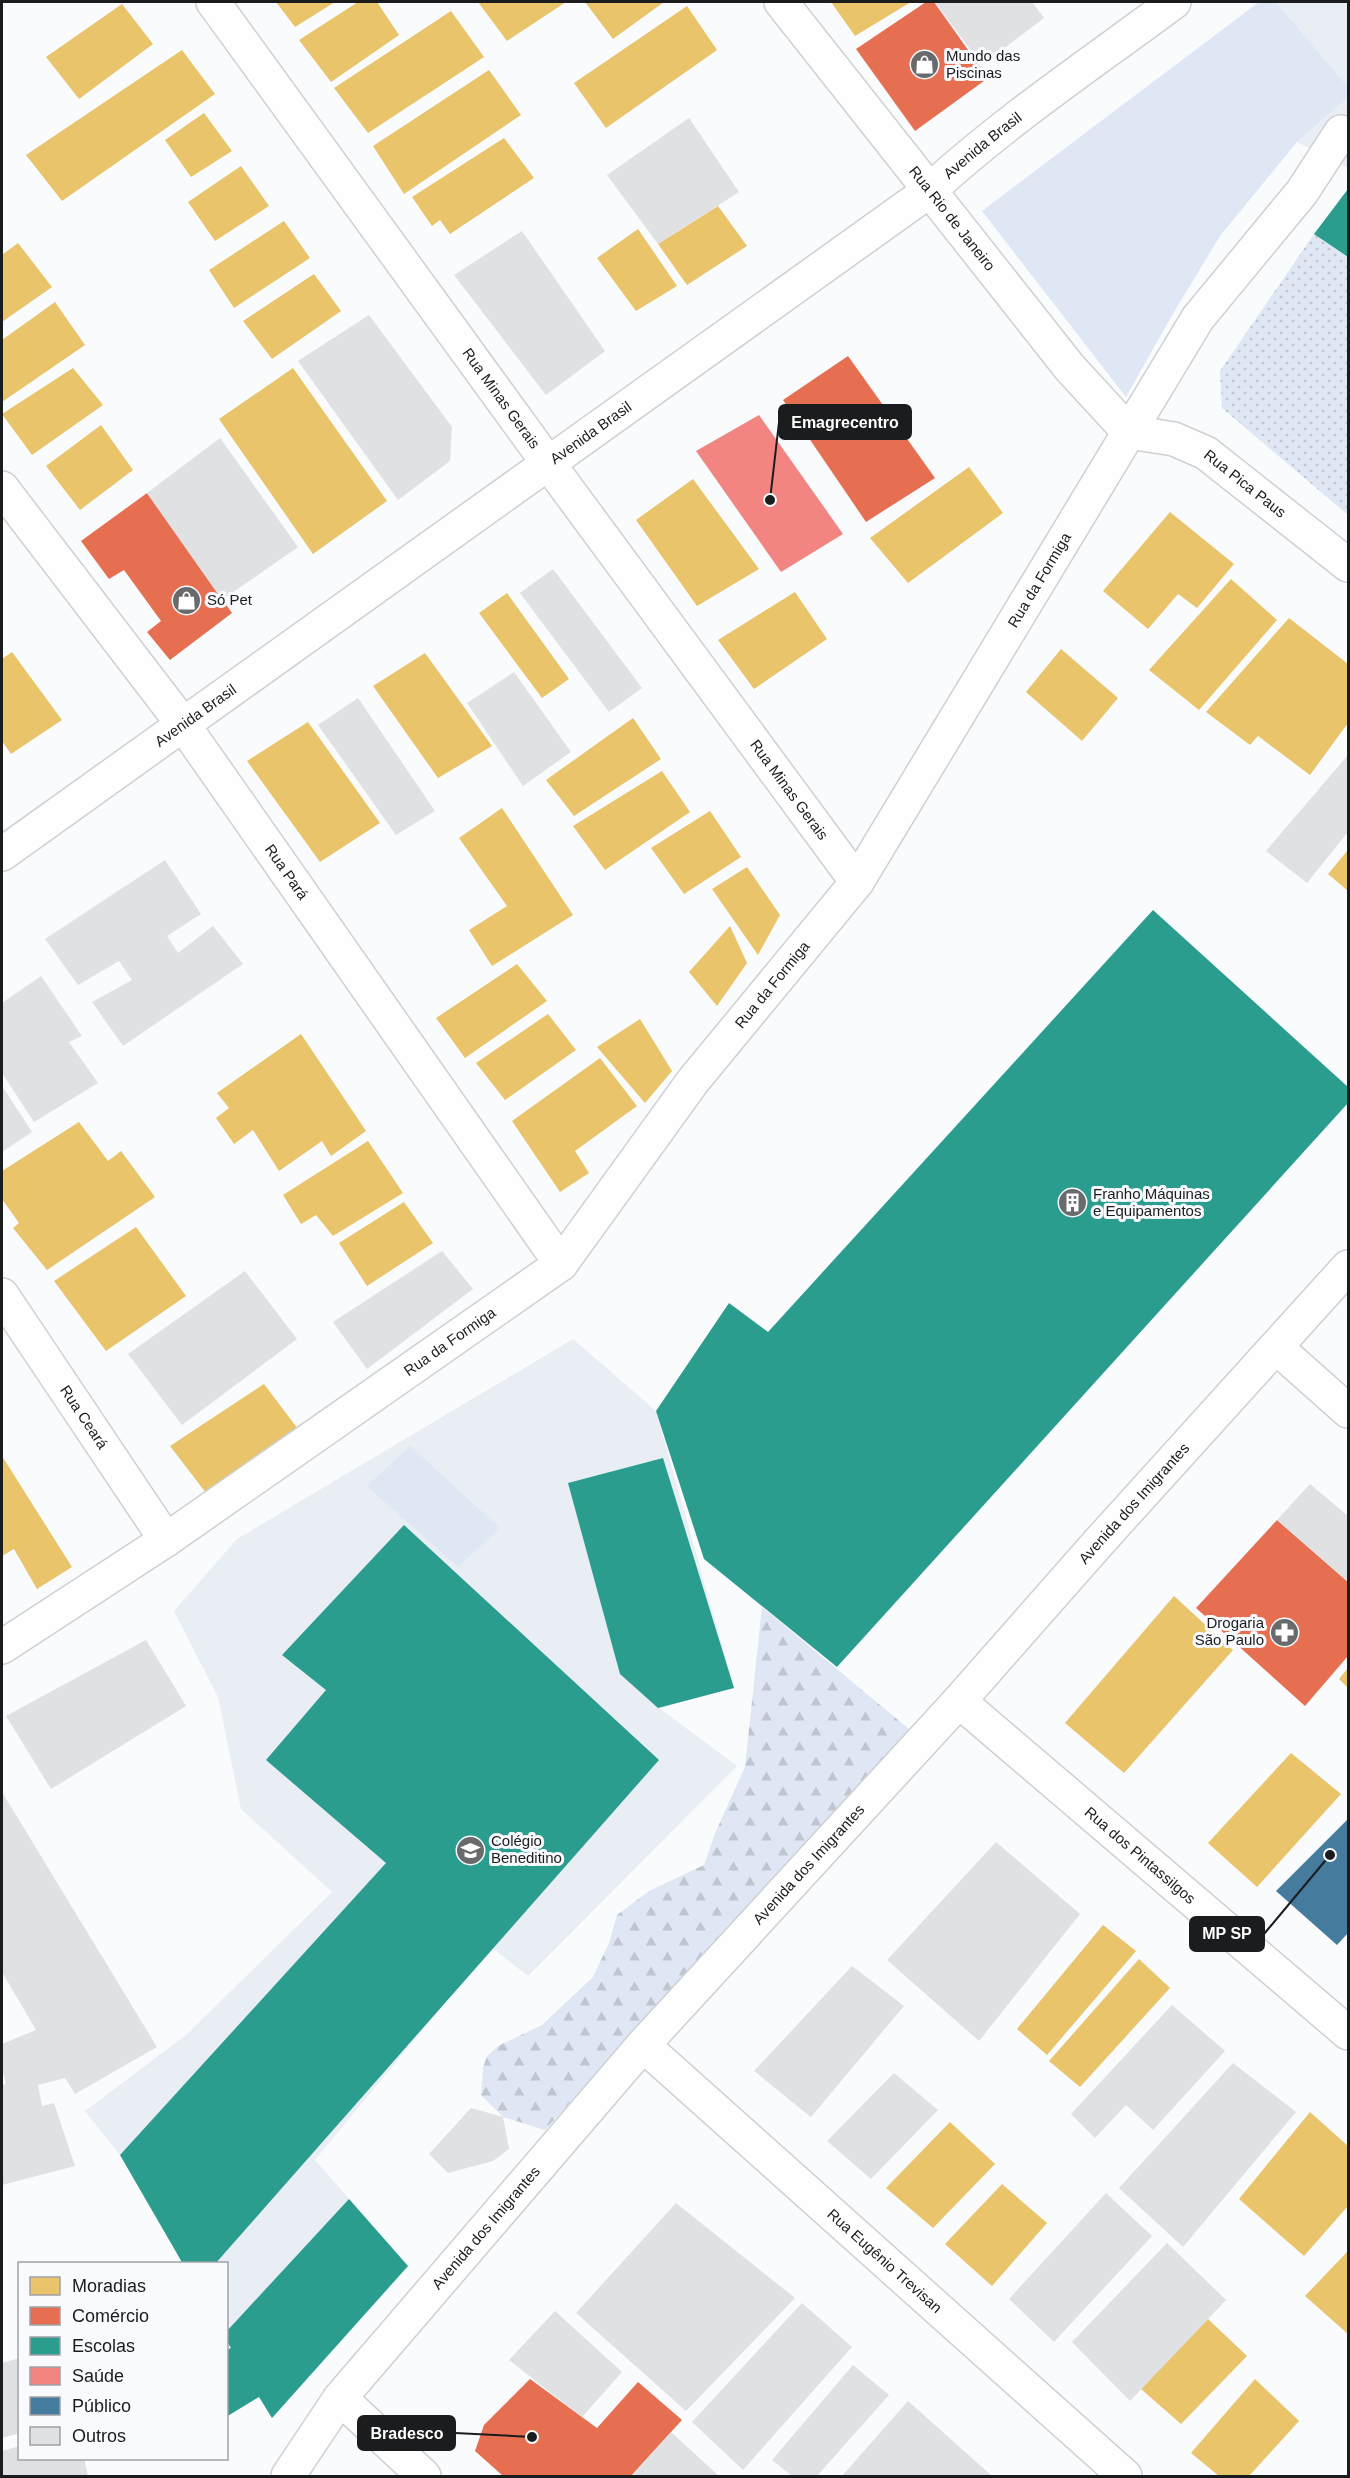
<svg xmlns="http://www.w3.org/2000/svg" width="1350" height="2478" viewBox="0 0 1350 2478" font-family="Arial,sans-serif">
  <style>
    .built { fill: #e9eef5 }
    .grass { fill: url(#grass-dots) }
    .forest { fill: url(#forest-firs) }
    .park { fill: #dfe7f4 }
    .homes { fill: #e9c46a }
    .shops { fill: #e76f51 }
    .schools { fill: #2a9d8f }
    .health { fill: #f28482 }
    .public { fill: #457b9d }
    .building { fill: #dfe1e2 }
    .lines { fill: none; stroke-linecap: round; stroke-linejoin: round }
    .minor-casing { stroke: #ced0d1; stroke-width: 36 }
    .tertiary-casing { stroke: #ced0d1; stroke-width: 36 }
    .secondary-casing { stroke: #ced0d1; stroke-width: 36 }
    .minor { stroke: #fefeff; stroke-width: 33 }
    .tertiary { stroke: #fefeff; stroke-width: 33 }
    .secondary { stroke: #fefeff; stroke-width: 33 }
    .labels { text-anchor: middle; stroke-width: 6; stroke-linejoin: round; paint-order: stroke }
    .poi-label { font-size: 15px; fill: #1b1c1e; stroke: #f8fafe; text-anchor: start }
    .street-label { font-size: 15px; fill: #1b1c1e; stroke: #f8fafe }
    .leader { fill: none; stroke: #1b1c1e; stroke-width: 2 }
    .callout-dot { fill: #1b1c1e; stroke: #f8fafe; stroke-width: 2 }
    .callout { fill: #1b1c1e; stroke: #1b1c1e; stroke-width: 2 }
    .callout-label { font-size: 16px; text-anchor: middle; font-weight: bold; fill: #fff }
  </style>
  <defs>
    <pattern id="grass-dots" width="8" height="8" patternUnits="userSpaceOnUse" patternTransform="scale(1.5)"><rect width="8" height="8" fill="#dfe7f4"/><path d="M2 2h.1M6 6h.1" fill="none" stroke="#bfc6d1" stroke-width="1.8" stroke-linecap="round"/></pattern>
    <pattern id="forest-firs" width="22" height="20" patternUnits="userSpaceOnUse" patternTransform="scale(1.5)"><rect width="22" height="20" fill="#dfe7f4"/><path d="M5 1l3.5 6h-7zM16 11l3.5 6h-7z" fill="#bfc6d1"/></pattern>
  </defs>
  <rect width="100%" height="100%" fill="#f9fbfd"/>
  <!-- built -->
  <g class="built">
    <path d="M1276 2H1348V87Z"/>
    <path d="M1348 97V168L1297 142Z"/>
    <path d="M573 1339 656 1411 734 1688 659 1708 737 1766 528 1976 491 1947 315 2160 408 2266 272 2418 227 2340 226 2264 183 2263 120 2155 85 2111 186 2035 332 1892 241 1809 218 1697 174 1611 237 1539Z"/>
  </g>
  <!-- grass -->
  <path class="grass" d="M1314 234 1348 257V515L1222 408 1220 371Z"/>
  <!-- forest -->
  <path class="forest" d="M762 1607 909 1729 545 2130 503 2117 481 2095 483 2068 487 2056 498 2046 542 2025 593 1977 609 1943 617 1915 649 1891 704 1865 716 1831 745 1767Z"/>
  <!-- park -->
  <g class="park">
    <path d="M1259 2H1276L1348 87V97L1297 142 1220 236 1171 317 1126 397 982 211Z"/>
    <path d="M410 1446 500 1528 458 1567 367 1486Z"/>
  </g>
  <!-- homes -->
  <g class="homes">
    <path d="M276 2H335L295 27Z"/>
    <path d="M358 2H377L399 35 331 82 299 40Z"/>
    <path d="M478 2H566L507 41Z"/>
    <path d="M585 2H664L613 39Z"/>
    <path d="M831 2H911L855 36Z"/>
    <path d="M122 4 153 44 79 99 46 57Z"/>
    <path d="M687 6 717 50 606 128 574 83Z"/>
    <path d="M451 11 484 57 368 133 334 88Z"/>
    <path d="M182 50 215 94 62 201 26 155Z"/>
    <path d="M489 70 521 115 404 194 373 146Z"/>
    <path d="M204 113 232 151 191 177 165 140Z"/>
    <path d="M504 138 534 178 450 234 440 220 432 226 412 197Z"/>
    <path d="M241 166 269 206 215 241 188 202Z"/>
    <path d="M718 206 747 246 687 285 658 244Z"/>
    <path d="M284 221 310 258 234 308 209 270Z"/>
    <path d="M638 229 677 286 636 311 597 258Z"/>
    <path d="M18 243 52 287 2 322V255Z"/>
    <path d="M314 274 341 311 272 359 243 321Z"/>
    <path d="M55 302 85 345 2 402V340Z"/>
    <path d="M73 368 103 405 32 455 2 414Z"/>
    <path d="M293 368 387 501 313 554 219 419Z"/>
    <path d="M101 425 133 470 80 510 46 466Z"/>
    <path d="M969 467 1003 513 908 583 870 538Z"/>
    <path d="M693 479 759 569 697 606 636 520Z"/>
    <path d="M1170 512 1234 564 1197 608 1178 594 1148 629 1103 591Z"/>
    <path d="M1231 579 1277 620 1199 710 1149 670Z"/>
    <path d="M795 592 827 639 754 689 718 640Z"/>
    <path d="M507 593 569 679 542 698 479 613Z"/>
    <path d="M1289 618 1348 664V723L1310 775 1258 736 1250 745 1206 712Z"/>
    <path d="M1061 649 1118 698 1082 741 1026 692Z"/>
    <path d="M12 652 62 720 11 754 2 741V659Z"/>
    <path d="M425 653 492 746 438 778 373 686Z"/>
    <path d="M633 718 661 759 574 816 546 780Z"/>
    <path d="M308 722 380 823 320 862 247 761Z"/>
    <path d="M662 771 690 812 605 870 573 826Z"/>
    <path d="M502 808 573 915 492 966 469 930 507 906 459 838Z"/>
    <path d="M710 811 741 857 684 894 651 848Z"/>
    <path d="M1348 850V891L1328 874Z"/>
    <path d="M747 867 780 915 758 955 712 889Z"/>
    <path d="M730 926 747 963 717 1006 689 972Z"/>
    <path d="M517 964 547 1001 465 1058 436 1018Z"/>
    <path d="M548 1014 576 1050 505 1100 476 1063Z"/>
    <path d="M640 1019 672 1071 645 1103 597 1047Z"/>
    <path d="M301 1034 366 1131 331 1156 322 1141 279 1171 253 1130 234 1144 216 1118 229 1108 217 1093Z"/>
    <path d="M600 1058 637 1106 575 1151 589 1173 560 1192 512 1121Z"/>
    <path d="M79 1122 108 1161 121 1151 155 1197 47 1270 13 1228 19 1223 2 1199V1171Z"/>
    <path d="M368 1141 403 1193 333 1236 316 1215 301 1224 283 1195Z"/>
    <path d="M404 1202 433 1243 367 1286 339 1243Z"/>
    <path d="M136 1227 186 1296 106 1351 54 1281Z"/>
    <path d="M264 1384 298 1429 206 1493 170 1446Z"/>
    <path d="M2 1456 72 1567 37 1589 14 1549 2 1556Z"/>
    <path d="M1174 1596 1233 1650 1124 1773 1065 1723Z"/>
    <path d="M1348 1668V1688L1339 1679Z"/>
    <path d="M1291 1753 1341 1794 1257 1887 1208 1843Z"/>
    <path d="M1103 1925 1136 1951 1047 2055 1017 2029Z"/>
    <path d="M1139 1959 1170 1988 1080 2087 1049 2061Z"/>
    <path d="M1310 2112 1348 2146V2206L1304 2256 1239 2199Z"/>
    <path d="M950 2122 995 2164 933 2228 886 2188Z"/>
    <path d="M1002 2184 1047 2223 992 2286 945 2244Z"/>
    <path d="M1348 2251V2334L1305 2296Z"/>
    <path d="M1208 2319 1247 2356 1181 2424 1141 2389Z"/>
    <path d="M1255 2379 1299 2421 1249 2476H1219L1191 2453Z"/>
  </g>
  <!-- shops -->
  <g class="shops">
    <path d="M926 2H934L988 78 915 131 856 49Z"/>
    <path d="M848 356 935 478 866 522 783 400Z"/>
    <path d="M147 493 232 613 170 660 147 632 161 621 124 570 109 579 81 541Z"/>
    <path d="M1277 1520 1348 1582V1656L1305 1706 1196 1608Z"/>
    <path d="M530 2379 597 2428 638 2382 682 2420 631 2476H503L475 2451 484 2425Z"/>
  </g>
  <!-- schools -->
  <g class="schools">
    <path d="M1348 189V257L1314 234Z"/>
    <path d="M1153 910 1348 1087V1103L837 1667 704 1559 656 1411 729 1303 768 1332Z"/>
    <path d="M663 1458 734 1688 658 1708 620 1674 568 1483Z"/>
    <path d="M404 1525 659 1760 215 2264H183L120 2155 386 1863 266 1760 326 1690 282 1655Z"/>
    <path d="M349 2199 408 2266 272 2418 259 2397 226 2417V2350L231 2348 226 2340V2332Z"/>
  </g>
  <!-- health -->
  <path class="health" d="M759 415 843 534 781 572 696 451Z"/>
  <!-- public -->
  <path class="public" d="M1348 1819V1933L1337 1945 1276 1891Z"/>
  <!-- building -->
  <g class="building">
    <path d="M935 2H1032L1044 18 982 65Z"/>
    <path d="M689 118 739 192 658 244 607 175Z"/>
    <path d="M522 231 605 351 546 395 454 275Z"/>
    <path d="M369 315 452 427 450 461 398 500 298 361Z"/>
    <path d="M220 438 298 547 222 600 147 493Z"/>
    <path d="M553 569 642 688 609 712 520 593Z"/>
    <path d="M514 672 571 752 523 786 467 703Z"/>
    <path d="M358 698 435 811 396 835 318 725Z"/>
    <path d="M1348 755V832L1307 883 1266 851Z"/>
    <path d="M165 860 201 914 167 936 178 953 213 926 243 964 123 1046 92 1002 132 980 119 961 78 985 45 939Z"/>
    <path d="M41 976 82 1036 69 1042 98 1083 34 1122 2 1073V1003Z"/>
    <path d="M2 1086 32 1132 2 1152Z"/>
    <path d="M442 1251 473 1289 367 1369 333 1322Z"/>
    <path d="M245 1271 297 1339 182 1425 128 1354Z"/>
    <path d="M1310 1484 1348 1516V1582L1277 1520Z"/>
    <path d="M146 1640 186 1706 51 1789 6 1716Z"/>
    <path d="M2 1792 157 2047 75 2094 65 2078 38 2085 42 2106 54 2103 75 2166 2 2185V2085L6 2084 2 2067V2044L36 2030 2 1972Z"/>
    <path d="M996 1842 1080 1914 979 2041 887 1960Z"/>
    <path d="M852 1966 904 2006 811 2117 754 2071Z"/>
    <path d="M1172 2005 1225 2051 1153 2130 1126 2105 1095 2138 1071 2114Z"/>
    <path d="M1233 2063 1296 2112 1183 2247 1119 2188Z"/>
    <path d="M894 2073 938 2110 871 2179 827 2141Z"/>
    <path d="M471 2108 503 2117 509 2149 493 2161 448 2173 429 2154Z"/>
    <path d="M1106 2193 1152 2236 1054 2342 1009 2299Z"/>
    <path d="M676 2203 795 2298 686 2411 576 2313Z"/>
    <path d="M1167 2243 1226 2300 1130 2401 1072 2342Z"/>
    <path d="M802 2303 852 2347 743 2470 692 2422Z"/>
    <path d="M555 2311 622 2372 582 2417 509 2360Z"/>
    <path d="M20 2358V2433L2 2438V2363Z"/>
    <path d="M853 2365 889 2395 817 2476H792L772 2460Z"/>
    <path d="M908 2401 992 2476H842Z"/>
    <path d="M671 2432 719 2476H631Z"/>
    <path d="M20 2446V2458H84L88 2476H2V2451Z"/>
  </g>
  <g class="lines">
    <defs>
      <g id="minor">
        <path id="s1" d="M213 2 548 463 857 882"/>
        <path id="s2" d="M781 2 1070 368 1129 432"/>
        <path id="s3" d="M1129 432 1174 439 1206 453 1348 565"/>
        <path id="s4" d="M2 488 182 723 561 1264"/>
        <path id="s5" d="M2 1295 166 1540"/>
        <path d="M1277 1348 1348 1411"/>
        <path id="s6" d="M2 1647 166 1540 561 1264 693 1081 857 882 1198 318 1302 192 1341 132"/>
        <path id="s7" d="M959 1701 1348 2033"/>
        <path id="s8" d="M643 2045 1125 2476"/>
        <path d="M340 2398 424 2476"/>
      </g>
      <g id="tertiary">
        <path id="s9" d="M2 854 929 191C1005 121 1092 63 1174 2"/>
      </g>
      <g id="secondary">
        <path id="s10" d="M288 2476 340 2398 643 2045 959 1701 1099 1542 1348 1267"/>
      </g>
    </defs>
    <!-- minor casing -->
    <use href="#minor" class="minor-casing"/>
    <!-- tertiary casing -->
    <use href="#tertiary" class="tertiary-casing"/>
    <!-- secondary casing -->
    <use href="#secondary" class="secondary-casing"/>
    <!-- minor -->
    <use href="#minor" class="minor"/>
    <!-- tertiary -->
    <use href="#tertiary" class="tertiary"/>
    <!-- secondary -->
    <use href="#secondary" class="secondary"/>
  </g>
  <!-- icons -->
  <defs>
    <symbol id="shop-disc" viewBox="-11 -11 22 22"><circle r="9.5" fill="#696a6c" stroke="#f8fafe"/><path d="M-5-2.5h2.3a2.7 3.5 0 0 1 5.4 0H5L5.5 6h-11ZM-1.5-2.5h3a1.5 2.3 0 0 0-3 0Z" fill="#fff"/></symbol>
    <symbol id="building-disc" viewBox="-11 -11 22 22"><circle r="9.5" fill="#696a6c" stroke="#f8fafe"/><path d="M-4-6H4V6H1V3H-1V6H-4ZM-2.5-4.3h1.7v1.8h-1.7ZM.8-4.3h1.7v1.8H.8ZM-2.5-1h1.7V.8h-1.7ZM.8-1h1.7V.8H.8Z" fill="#fff"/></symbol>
    <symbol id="pharmacy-disc" viewBox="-11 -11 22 22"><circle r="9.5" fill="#696a6c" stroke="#f8fafe"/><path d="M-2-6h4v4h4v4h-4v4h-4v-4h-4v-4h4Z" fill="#fff"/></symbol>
    <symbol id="school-disc" viewBox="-11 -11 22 22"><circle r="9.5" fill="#696a6c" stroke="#f8fafe"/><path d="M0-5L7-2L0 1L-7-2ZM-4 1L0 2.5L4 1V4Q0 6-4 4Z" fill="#fff"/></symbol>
  </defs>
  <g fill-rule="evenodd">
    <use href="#shop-disc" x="908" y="48" width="33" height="33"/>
    <use href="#shop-disc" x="170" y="584" width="33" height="33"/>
    <use href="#building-disc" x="1056" y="1186" width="33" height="33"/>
    <use href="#pharmacy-disc" x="1268" y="1616" width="33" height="33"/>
    <use href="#school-disc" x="454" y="1834" width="33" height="33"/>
  </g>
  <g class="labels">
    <!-- poi labels -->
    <g class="poi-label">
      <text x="946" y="61">Mundo das<tspan x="946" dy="17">Piscinas</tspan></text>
      <text x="207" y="605">Só Pet</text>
      <text x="1093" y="1199">Franho Máquinas<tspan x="1093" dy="17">e Equipamentos</tspan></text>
      <text x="1264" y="1628" text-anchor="end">Drogaria<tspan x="1264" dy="17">São Paulo</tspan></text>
      <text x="491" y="1846">Colégio<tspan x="491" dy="17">Beneditino</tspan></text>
    </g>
    <!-- street labels -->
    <g class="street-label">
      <text dy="5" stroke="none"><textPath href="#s9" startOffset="1210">Avenida Brasil</textPath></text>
      <text dy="5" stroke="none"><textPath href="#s2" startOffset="276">Rua Rio de Janeiro</textPath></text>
      <text dy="5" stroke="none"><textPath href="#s1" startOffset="490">Rua Minas Gerais</textPath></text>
      <text dy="5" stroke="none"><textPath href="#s9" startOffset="724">Avenida Brasil</textPath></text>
      <text dy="5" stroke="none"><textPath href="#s3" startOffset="130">Rua Pica Paus</textPath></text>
      <text dy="5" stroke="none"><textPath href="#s6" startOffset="1514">Rua da Formiga</textPath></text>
      <text dy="5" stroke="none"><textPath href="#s9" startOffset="238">Avenida Brasil</textPath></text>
      <text dy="5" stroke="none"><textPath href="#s1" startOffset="976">Rua Minas Gerais</textPath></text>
      <text dy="5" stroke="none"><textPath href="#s4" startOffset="478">Rua Pará</textPath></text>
      <text dy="5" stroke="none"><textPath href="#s6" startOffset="1028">Rua da Formiga</textPath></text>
      <text dy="5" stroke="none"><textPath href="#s6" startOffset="542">Rua da Formiga</textPath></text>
      <text dy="5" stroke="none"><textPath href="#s5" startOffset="147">Rua Ceará</textPath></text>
      <text dy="5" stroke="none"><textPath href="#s10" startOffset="1290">Avenida dos Imigrantes</textPath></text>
      <text dy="5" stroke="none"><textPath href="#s7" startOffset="238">Rua dos Pintassilgos</textPath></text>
      <text dy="5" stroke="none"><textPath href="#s10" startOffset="804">Avenida dos Imigrantes</textPath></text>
      <text dy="5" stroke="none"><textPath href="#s10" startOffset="318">Avenida dos Imigrantes</textPath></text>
      <text dy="5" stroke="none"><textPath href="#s8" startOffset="324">Rua Eugênio Trevisan</textPath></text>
    </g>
  </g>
  <!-- callouts -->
  <path class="leader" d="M770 500L779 422M1330 1855L1264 1934M532 2437L455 2433"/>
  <g class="callout-dot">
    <circle cx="770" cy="500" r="6"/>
    <circle cx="1330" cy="1855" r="6"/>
    <circle cx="532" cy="2437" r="6"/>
  </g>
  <g class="callout">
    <rect x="779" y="405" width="132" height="34" rx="6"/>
    <rect x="1190" y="1917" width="74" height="34" rx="6"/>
    <rect x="358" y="2416" width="97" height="34" rx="6"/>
  </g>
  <g class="callout-label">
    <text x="845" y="428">Emagrecentro</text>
    <text x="1227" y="1939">MP SP</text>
    <text x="407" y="2439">Bradesco</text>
  </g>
  <!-- border -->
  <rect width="1350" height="2478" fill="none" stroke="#1b1c1e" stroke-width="6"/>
  <!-- legend -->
  <rect x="18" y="2262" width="210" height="198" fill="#f8fafe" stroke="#a0a1a4" stroke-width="1.5"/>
  <rect x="30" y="2277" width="30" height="18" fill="#e9c46a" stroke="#a0a1a4" stroke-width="1.5"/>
  <text x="72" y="2292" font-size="18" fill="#1b1c1e">Moradias</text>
  <rect x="30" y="2307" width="30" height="18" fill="#e76f51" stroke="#a0a1a4" stroke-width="1.5"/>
  <text x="72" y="2322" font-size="18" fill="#1b1c1e">Comércio</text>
  <rect x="30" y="2337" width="30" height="18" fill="#2a9d8f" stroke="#a0a1a4" stroke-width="1.5"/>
  <text x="72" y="2352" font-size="18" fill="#1b1c1e">Escolas</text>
  <rect x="30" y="2367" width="30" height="18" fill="#f28482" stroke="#a0a1a4" stroke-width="1.5"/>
  <text x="72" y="2382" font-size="18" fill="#1b1c1e">Saúde</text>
  <rect x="30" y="2397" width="30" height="18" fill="#457b9d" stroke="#a0a1a4" stroke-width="1.5"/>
  <text x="72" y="2412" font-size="18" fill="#1b1c1e">Público</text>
  <rect x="30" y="2427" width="30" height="18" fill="#dfe1e2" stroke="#a0a1a4" stroke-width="1.5"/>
  <text x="72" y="2442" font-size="18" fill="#1b1c1e">Outros</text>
</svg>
